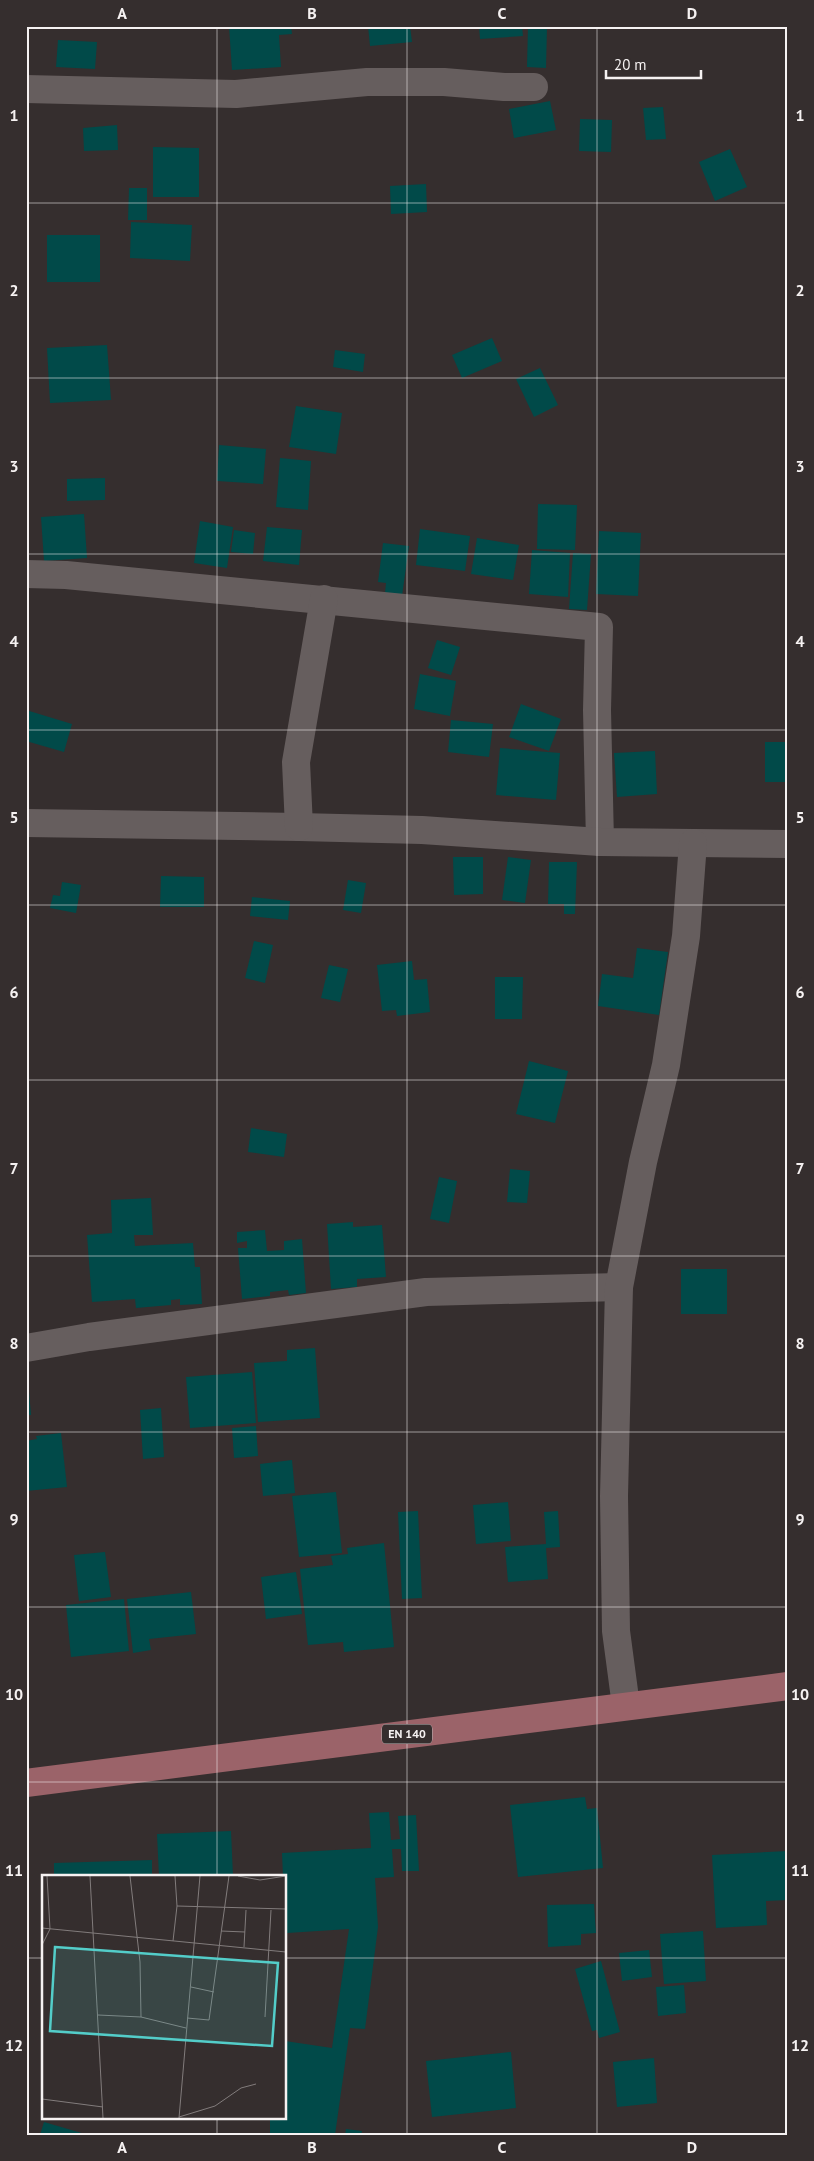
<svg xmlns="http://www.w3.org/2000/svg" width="814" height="2161" viewBox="0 0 814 2161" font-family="'PT Sans',sans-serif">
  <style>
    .building { fill: #014a49 }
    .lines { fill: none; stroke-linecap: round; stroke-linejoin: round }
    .street { stroke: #665e5e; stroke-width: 28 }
    .primary { stroke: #9b6369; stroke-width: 28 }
    .grid { fill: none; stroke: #f6f2f2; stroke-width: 1; stroke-opacity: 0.55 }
    .labels { text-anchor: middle; stroke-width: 4.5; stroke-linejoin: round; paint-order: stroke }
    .shield { fill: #352e2e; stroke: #bcb7b7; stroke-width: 1 }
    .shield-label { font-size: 12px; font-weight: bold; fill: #f6f2f2 }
    .inset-road { fill: none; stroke: #827c7c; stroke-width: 1 }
    .view { fill: #53cdc9; fill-opacity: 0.15; stroke: #53cdc9; stroke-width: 2.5 }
    .inset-edge { fill: none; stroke: #f6f2f2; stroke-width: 2.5 }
    .neatline { fill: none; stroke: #f6f2f2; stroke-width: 2 }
    .grid-label { font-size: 16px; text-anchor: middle; font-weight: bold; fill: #f6f2f2 }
  </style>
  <rect width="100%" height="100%" fill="#352e2e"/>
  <!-- building -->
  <g class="building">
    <path d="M229 26H291L292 34 279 35 281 67 232 70Z"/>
    <path d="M368 26H410L412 42 370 46Z"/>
    <path d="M479 26H522L523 36 480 39Z"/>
    <path d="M528 26H547L546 68 527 67Z"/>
    <path d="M58 40 97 42 95 69 56 67Z"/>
    <path d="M550 101 556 130 514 138 509 109Z"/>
    <path d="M663 107 666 139 646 140 643 108Z"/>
    <path d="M580 119 612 120 611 152 579 151Z"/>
    <path d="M117 125 118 150 84 151 83 128Z"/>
    <path d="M153 147 199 148V197H153Z"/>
    <path d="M730 149 747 187 715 201 699 162Z"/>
    <path d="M426 184 427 212 391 214 390 186Z"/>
    <path d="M129 188H147V220H128Z"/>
    <path d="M131 222 192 225 190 261 130 258Z"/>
    <rect x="47" y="235" width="53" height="47"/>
    <path d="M492 338 502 361 462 378 452 355Z"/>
    <path d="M107 345 111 400 50 403 47 348Z"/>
    <path d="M335 350 365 354 363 372 333 367Z"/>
    <path d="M540 368 558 405 534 417 516 379Z"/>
    <path d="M296 406 342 413 336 454 289 447Z"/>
    <path d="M219 445 266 449 263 484 217 481Z"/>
    <path d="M280 458 311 461 308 510 276 507Z"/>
    <path d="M105 478V500L67 501V479Z"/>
    <path d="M538 504 577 505 575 550 537 549Z"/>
    <path d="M84 514 87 558 44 561 41 517Z"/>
    <path d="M200 521 233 527 227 568 194 563Z"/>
    <path d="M267 527 302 530 299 565 263 561Z"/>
    <path d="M420 529 470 536 465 571 416 565Z"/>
    <path d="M234 530 255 533 253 554 231 552Z"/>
    <path d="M599 531 641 533 638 596 596 594Z"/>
    <path d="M477 538 519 545 513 580 471 574Z"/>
    <path d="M383 543 409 546 402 596 385 593 386 583 378 582Z"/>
    <path d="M532 550 570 553 568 597 529 594Z"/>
    <path d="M573 553 591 554 587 610 569 609Z"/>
    <path d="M437 640 460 647 451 675 428 668Z"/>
    <path d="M420 674 456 681 450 716 414 709Z"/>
    <path d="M521 704 561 719 549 751 509 737Z"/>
    <path d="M26 710 72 724 64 752 26 741Z"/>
    <path d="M451 720 493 724 489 757 448 752Z"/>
    <rect x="765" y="742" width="23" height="40"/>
    <path d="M500 748 560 753 556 800 496 795Z"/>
    <path d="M655 751 657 794 617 797 614 753Z"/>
    <path d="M453 857H483V894L454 895Z"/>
    <path d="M508 857 531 860 525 903 502 900Z"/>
    <path d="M549 862H577L575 914H564V904H548Z"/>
    <path d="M161 876 204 877V907H160Z"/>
    <path d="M348 880 366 883 361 913 343 910Z"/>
    <path d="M62 882 81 885 76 913 50 908 53 895 60 896Z"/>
    <path d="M252 897 290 901 288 920 250 916Z"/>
    <path d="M254 941 273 945 265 983 245 978Z"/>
    <path d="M637 948 668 952 659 1015 598 1006 602 974 633 978Z"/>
    <path d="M412 961 414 980 427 979 430 1012 397 1016 396 1010 382 1011 377 965Z"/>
    <path d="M329 965 348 969 340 1002 321 998Z"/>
    <path d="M495 977H523L522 1019H495Z"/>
    <path d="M529 1061 568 1071 555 1123 516 1114Z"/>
    <path d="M251 1128 287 1134 284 1157 248 1152Z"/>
    <path d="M510 1169 530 1171 527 1203 507 1202Z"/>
    <path d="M439 1177 457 1181 449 1223 430 1219Z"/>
    <path d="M151 1198 153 1235H134L135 1246 193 1243 195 1267H200L202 1304 180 1305V1299L171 1300V1305L136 1308 135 1299 92 1302 87 1235 112 1233 111 1200Z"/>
    <path d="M353 1222V1227L382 1225 386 1277 357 1279V1287L331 1289 327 1224Z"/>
    <path d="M265 1230 267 1251 284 1250V1241L302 1239 306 1293 289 1295 288 1290 270 1292V1296L242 1299 238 1248H247V1241L237 1243V1232Z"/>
    <rect x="681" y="1269" width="46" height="45"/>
    <path d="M315 1348 320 1418 258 1422 254 1363 287 1361V1350Z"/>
    <path d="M252 1372 256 1423 190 1428 186 1377Z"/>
    <path d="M26 1380H28L31 1415H26Z"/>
    <path d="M161 1408 164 1457 143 1459 140 1410Z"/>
    <path d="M256 1426 258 1456 234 1458 232 1428Z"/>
    <path d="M61 1433 67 1487 26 1491V1441L37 1439 36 1436Z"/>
    <path d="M292 1460 295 1493 263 1496 260 1464Z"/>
    <path d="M336 1492 342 1553 299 1557 292 1496Z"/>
    <path d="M508 1502 511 1541 476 1544 473 1505Z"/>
    <path d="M418 1511 422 1598 402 1599 398 1512Z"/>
    <path d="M558 1511 560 1547 546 1548 548 1579 508 1582 505 1547 546 1544 544 1512Z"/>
    <path d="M384 1543 394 1647 344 1652 343 1642 308 1645 300 1569 333 1565 331 1556 348 1554 347 1548Z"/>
    <path d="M105 1552 111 1597 79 1601 74 1555Z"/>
    <path d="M296 1572 302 1614 266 1619 261 1577Z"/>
    <path d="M191 1592 196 1634 149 1639 151 1650 133 1653 127 1599Z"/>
    <path d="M124 1599 129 1651 71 1657 66 1605Z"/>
    <path d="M585 1797 587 1809 597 1808 603 1868 518 1877 510 1805Z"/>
    <path d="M389 1812 391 1840 400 1839 398 1816 416 1815 419 1871H402L401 1849H392L394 1877 375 1878 378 1927 365 2029 350 2028 335 2135 270 2133V2117H285V2041L332 2048 349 1929 287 1933 285 1876H283L282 1853 371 1848 369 1813Z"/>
    <path d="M231 1831 233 1876H159L157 1834Z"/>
    <path d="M788 1851V1900L766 1901 767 1925 716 1928 712 1855Z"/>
    <path d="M152 1860V1876H54V1863Z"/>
    <path d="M594 1904 596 1933 581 1934V1945L548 1947 547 1905Z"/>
    <path d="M703 1931 706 1981 664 1984 660 1934Z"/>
    <path d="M649 1950 652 1977 622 1981 619 1953Z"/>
    <path d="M601 1961 620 2032 599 2038 597 2030 592 2031 575 1969Z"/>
    <path d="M684 1985 686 2013 658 2016 656 1987Z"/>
    <path d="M511 2052 516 2108 432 2117 426 2061Z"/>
    <path d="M654 2058 657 2103 617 2107 613 2062Z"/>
    <path d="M44 2122 85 2134V2135H40Z"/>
    <path d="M346 2129 362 2131 361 2135H345Z"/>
  </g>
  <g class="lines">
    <!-- street -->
    <g class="street">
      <path d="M26 89 236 94 367 82H444L504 87H534"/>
      <path d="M26 574 66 575 599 627 597 710 600 842"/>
      <path d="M26 823 299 827 422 830 600 842 788 844"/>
      <path d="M299 827 296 762 324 599"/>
      <path d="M26 1348 89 1337 426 1292 619 1287"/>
      <path d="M626 1706 616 1631 614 1496 619 1287 643 1162 666 1065 686 936 693 843"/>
    </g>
    <!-- primary -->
    <path class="primary" d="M26 1783 788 1686"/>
  </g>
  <!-- grid -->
  <path class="grid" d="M217 26V1876M407 26V2135M597 26V2135M26 203H788M26 378H788M26 554H788M26 730H788M26 905H788M26 1080H788M26 1256H788M26 1432H788M26 1607H788M26 1782H788M26 1958H44M285 1958H788M217 2117V2135"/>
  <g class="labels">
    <!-- shield labels -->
    <rect class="shield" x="382" y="1724.5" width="50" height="19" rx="4"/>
    <g class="shield-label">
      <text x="407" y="1738">EN 140</text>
    </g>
  </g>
  <!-- overview -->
  <g transform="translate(42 1875)">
    <rect width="244" height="244" fill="#352e2e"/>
    <path class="inset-road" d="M48 1 61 243M88 1 98 87 99 142M196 1 218 5 244 1M135 31 244 34M0 53 244 77M179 56 203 57M131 66 135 31 133 1M0 70 8 54 5 1M202 72 204 35M149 112 172 117M56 140 99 142 144 153M223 142 229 35M145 143 167 145 187 1M0 224 61 232M137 242 173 231 199 213 214 209M137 243 158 1"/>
    <path class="view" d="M13 72 236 88 230 171 8 156Z"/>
    <rect width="244" height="244" class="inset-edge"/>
  </g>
  <!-- border -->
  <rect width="814" height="2161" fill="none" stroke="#352e2e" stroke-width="55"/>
  <!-- scale -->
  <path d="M606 70v8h95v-8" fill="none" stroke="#f6f2f2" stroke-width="2.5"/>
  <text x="614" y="70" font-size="15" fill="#f6f2f2" stroke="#352e2e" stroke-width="4" paint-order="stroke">20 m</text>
  <rect x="28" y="28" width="758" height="2106" class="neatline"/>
  <g class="grid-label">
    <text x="122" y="19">A</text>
    <text x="312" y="19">B</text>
    <text x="502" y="19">C</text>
    <text x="692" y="19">D</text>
    <text x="14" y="121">1</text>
    <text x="800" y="121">1</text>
    <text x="14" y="296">2</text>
    <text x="800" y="296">2</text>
    <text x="14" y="472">3</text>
    <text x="800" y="472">3</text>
    <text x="14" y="647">4</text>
    <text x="800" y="647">4</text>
    <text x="14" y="823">5</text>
    <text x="800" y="823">5</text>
    <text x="14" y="998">6</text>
    <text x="800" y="998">6</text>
    <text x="14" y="1174">7</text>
    <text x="800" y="1174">7</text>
    <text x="14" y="1349">8</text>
    <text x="800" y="1349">8</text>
    <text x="14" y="1525">9</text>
    <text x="800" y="1525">9</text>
    <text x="14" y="1700">10</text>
    <text x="800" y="1700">10</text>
    <text x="14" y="1876">11</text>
    <text x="800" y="1876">11</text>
    <text x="14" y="2051">12</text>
    <text x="800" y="2051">12</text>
    <text x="122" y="2153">A</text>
    <text x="312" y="2153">B</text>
    <text x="502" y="2153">C</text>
    <text x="692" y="2153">D</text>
  </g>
</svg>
